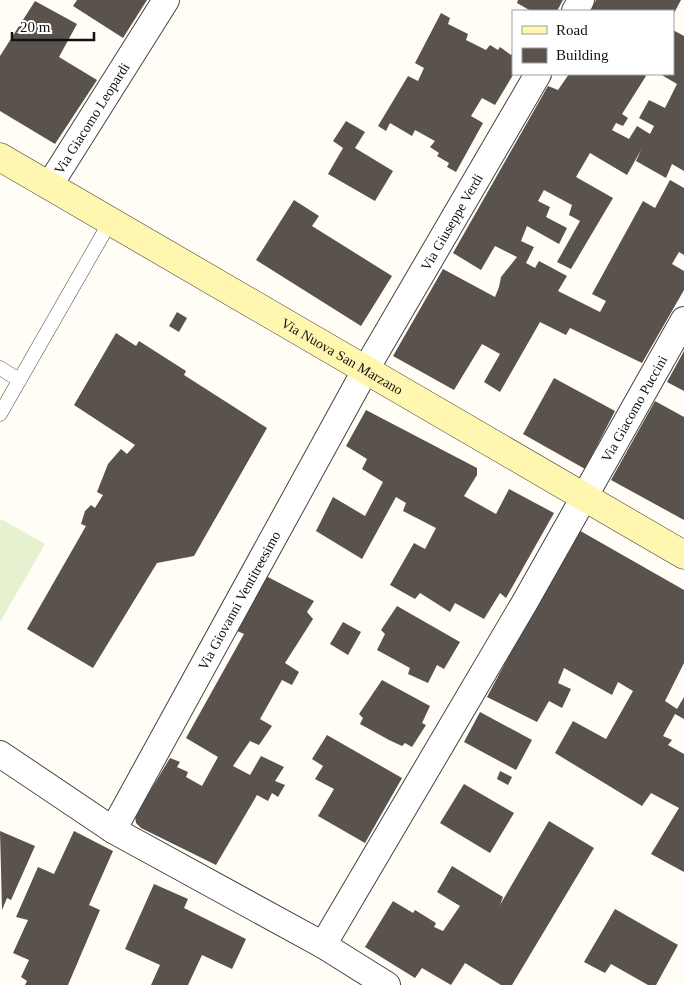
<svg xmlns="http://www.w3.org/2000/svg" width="684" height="985" viewBox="0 0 684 985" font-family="Georgia,serif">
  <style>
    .pitch { fill: #e6f2cf }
    .building { fill: #5a524d }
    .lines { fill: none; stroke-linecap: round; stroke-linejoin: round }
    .lane-casing { stroke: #444; stroke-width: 15 }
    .street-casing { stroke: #444; stroke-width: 28 }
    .secondary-casing { stroke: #333; stroke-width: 29 }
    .lane { stroke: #fff; stroke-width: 14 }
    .street { stroke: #fff; stroke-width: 26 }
    .secondary { stroke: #fff6b0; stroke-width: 28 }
    .labels { text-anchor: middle; stroke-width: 5; stroke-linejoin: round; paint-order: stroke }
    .street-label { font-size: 14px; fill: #111; stroke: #fff }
  </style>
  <rect width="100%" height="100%" fill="#fffdf5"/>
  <!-- pitch -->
  <path class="pitch" d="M1 519 45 544 0 622V522Z"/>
  <!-- building -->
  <g class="building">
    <path d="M77 0H147L123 38 73 6Z"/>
    <path d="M518 0H563L557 11H531L517 3Z"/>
    <path d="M596 0H681L673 15V11H590Z"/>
    <path d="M35 1 77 24 59 57 97 80 55 144 0 111V56Z"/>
    <path d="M441 13 450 18 448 24 468 34 466 40 486 50 490 45 498 50 500 47 511 55 513 52V75L495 105 482 98 471 116 483 123 456 172 447 167 449 163 437 156 439 153 430 147 435 141 415 130 412 136 390 123 386 131 378 126 408 76 418 81 424 68 415 63Z"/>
    <path d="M673 30 684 36V171L672 164 666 178 636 161 641 150 627 175 590 153 576 177 613 198 571 269 557 262 580 221 569 215 572 205 544 190 538 201 550 207 546 217 567 228 559 244 527 226 521 241 534 247 526 263 535 268 539 261 567 276 558 291 600 312 606 301 592 294 643 201 655 208 670 180 684 188V255L679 252 672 264 684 271V290L642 363 570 328 566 335 540 322 500 392 484 382 500 354 482 344 454 390 393 356 443 269 495 297 499 287 501 277 517 257 495 246 481 270 453 253 548 86 558 90 569 74H643L646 76 622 114 628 118 623 126 616 123 612 130 629 139 637 126 650 134 654 126 639 118 649 100 665 108 677 84 660 74H673Z"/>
    <path d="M346 121 365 132 355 148 393 171 375 201 328 174 343 148 333 141Z"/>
    <path d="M294 200 319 216 312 226 392 276 361 326 256 260Z"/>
    <path d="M177 312 187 318 179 332 169 326Z"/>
    <path d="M116 333 136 346 139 341 186 371 184 375 267 428 194 556 157 563 93 668 27 629 86 526 81 524 85 511 91 505 95 508 103 495 97 492 108 464 121 449 127 454 135 445 74 405Z"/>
    <path d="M684 351V391L667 382Z"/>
    <path d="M554 378 615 411 585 469 523 434Z"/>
    <path d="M655 401 684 417V520L611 480Z"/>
    <path d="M366 410 477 468V475L464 496 496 514 509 489 554 513 506 598 500 593 484 619 455 603 450 612 420 593 415 599 390 585 414 543 425 549 436 528 403 511 406 503 396 497 362 559 316 531 333 497 365 516 383 482 362 469 367 459 346 446Z"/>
    <path d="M577 529 684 590V663L665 701 677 709 684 697V719L675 714 663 736 672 740 668 745 684 754V872L651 854 679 808 651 793 642 806 555 753 573 721 606 739 633 691 618 682 612 695 564 668 558 683 571 689 562 708 549 701 537 722 487 697Z"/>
    <path d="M264 575 314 601 307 612 313 619 285 663 299 672 292 685 282 680 260 719 272 726 259 745 250 741 233 766 250 775 261 756 284 767 275 781 285 785 278 797 272 793 268 801 257 795 216 865 141 828 136 823 135 816 170 758 180 762 177 767 188 772 186 777 202 786 218 757 186 738 244 634 233 629Z"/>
    <path d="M397 606 460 642 444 669 437 665 428 683 408 674 410 668 377 650 385 634 381 630Z"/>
    <path d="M343 622 361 632 348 655 330 644Z"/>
    <path d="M382 680 430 706 422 723 426 725 412 747 405 743 402 746 389 740 360 724 363 718 359 714Z"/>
    <path d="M480 712 532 740 516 770 464 742Z"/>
    <path d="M327 735 402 778 365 843 318 816 334 789 315 779 323 766 312 759Z"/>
    <path d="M500 771 512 777 508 785 497 779Z"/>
    <path d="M464 784 514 813 490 853 440 823Z"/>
    <path d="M549 821 594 848 512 985H501L465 963 451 985 422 968 415 978 365 947 393 901 413 913 415 910 436 923 434 927 443 931 460 906 437 892 452 866 503 897 500 905Z"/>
    <path d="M0 831 35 846 11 900 7 898 2 910Z"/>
    <path d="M74 831 113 851 89 905 100 910 68 985H25L27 981 21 977 29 960 13 953 28 920 16 917 38 867 54 874Z"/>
    <path d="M154 884 188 899 184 908 246 939 232 969 202 955 188 985H151L160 965 125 949Z"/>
    <path d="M615 909 678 945 656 985H648L611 964 605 973 584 962Z"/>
  </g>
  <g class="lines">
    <defs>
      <g id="lane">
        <path d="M0 368 19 380"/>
        <path d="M0 414 110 222"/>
      </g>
      <g id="street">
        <path d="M575 11 581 0"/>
        <path id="s1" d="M49 186 166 0"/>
        <path d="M0 754 113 830 323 945 387 985"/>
        <path id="s2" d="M113 830 366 369 538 74"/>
        <path id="s3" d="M323 945 525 602 684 320"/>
      </g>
      <g id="secondary">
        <path id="s4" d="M0 157 684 555"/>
      </g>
    </defs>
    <!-- lane casing -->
    <use href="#lane" class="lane-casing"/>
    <!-- street casing -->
    <use href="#street" class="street-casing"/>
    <!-- secondary casing -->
    <use href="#secondary" class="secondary-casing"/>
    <!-- lane -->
    <use href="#lane" class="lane"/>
    <!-- street -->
    <use href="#street" class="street"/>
    <!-- secondary -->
    <use href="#secondary" class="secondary"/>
  </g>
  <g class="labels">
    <!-- street labels -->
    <g class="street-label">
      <text dy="5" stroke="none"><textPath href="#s1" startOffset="80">Via Giacomo Leopardi</textPath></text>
      <text dy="5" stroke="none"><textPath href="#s2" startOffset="696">Via Giuseppe Verdi</textPath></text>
      <text dy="5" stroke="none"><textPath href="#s4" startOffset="396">Via Nuova San Marzano</textPath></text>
      <text dy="5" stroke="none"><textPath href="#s3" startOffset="620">Via Giacomo Puccini</textPath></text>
      <text dy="5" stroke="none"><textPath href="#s2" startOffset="262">Via Giovanni Ventitreesimo</textPath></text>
    </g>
  </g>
  <!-- legend -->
  <rect x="512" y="10" width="162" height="65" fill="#ffffff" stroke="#a0a0a0"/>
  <rect x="522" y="26" width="25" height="8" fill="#fff6b0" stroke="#a0a0a0"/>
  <text x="556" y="35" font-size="15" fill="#111111">Road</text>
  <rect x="522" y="48" width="25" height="15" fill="#5a524d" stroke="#a0a0a0"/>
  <text x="556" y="60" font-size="15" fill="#111111">Building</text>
  <!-- scale -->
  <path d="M12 32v8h82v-8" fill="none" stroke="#111111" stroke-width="2.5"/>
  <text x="20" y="32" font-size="15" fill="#111111" stroke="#ffffff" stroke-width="4" paint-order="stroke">20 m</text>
</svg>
